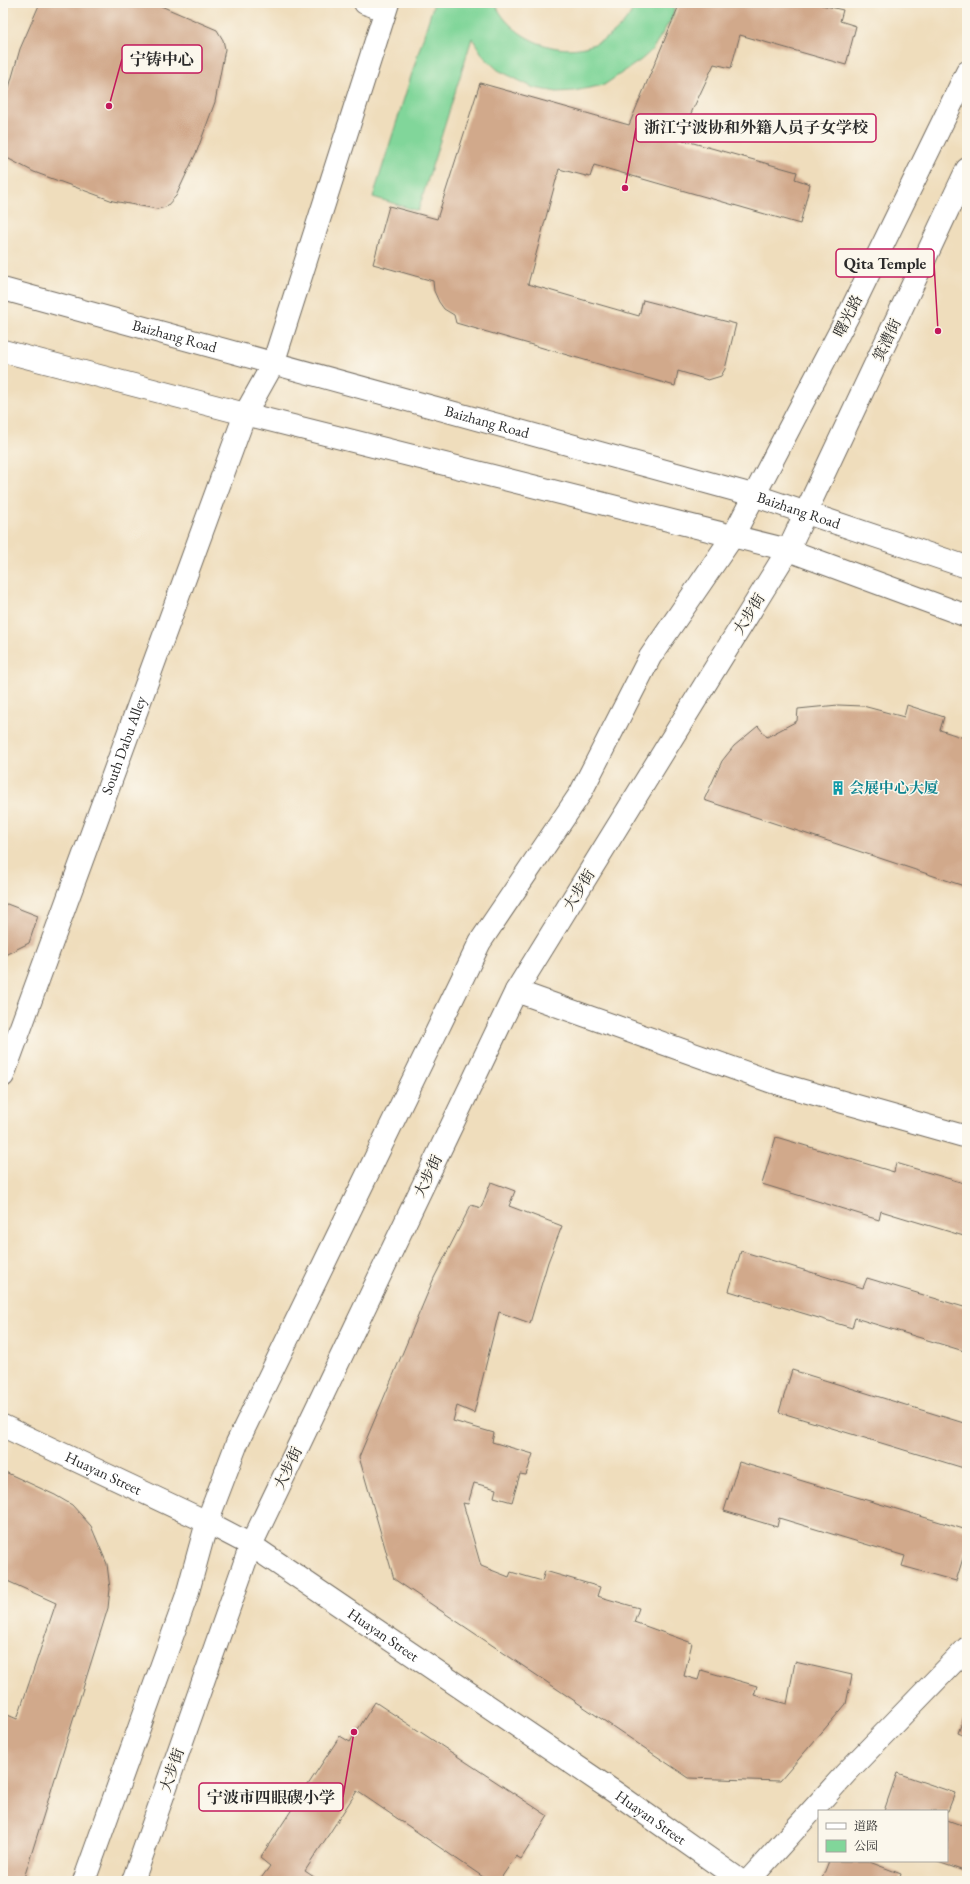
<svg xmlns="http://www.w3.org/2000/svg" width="970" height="1884" viewBox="0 0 970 1884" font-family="'EB Garamond','Noto Serif SC',serif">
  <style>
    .green { fill: #81d69a; stroke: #568062 }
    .building { fill: #d1a98b }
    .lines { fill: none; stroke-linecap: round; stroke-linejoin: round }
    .street-casing { stroke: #70695e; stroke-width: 24 }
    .secondary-casing { stroke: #70695e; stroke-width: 24 }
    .primary-casing { stroke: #70695e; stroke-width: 24 }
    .street { stroke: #fff; stroke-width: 22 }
    .secondary { stroke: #fff; stroke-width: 22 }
    .primary { stroke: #fff; stroke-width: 22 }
    .labels { text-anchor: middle; stroke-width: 3; stroke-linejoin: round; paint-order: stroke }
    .street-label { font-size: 15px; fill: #2b2b2b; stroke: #fbf7ec }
    .culture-label { font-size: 15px; font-weight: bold; fill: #0d838f; stroke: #fbf7ec; text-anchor: start }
    .leader { fill: none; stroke: #c2185b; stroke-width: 1.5 }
    .callout-dot { fill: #c2185b; stroke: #fbf7ec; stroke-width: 1.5 }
    .callout { fill: #fbf7ec; stroke: #c2185b; stroke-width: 1.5 }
    .callout-label { font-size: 16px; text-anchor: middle; font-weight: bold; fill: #2b2b2b }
  </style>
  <rect width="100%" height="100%" fill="#fbf7ec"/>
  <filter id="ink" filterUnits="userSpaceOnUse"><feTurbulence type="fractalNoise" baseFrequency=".025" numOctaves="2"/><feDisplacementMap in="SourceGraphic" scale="8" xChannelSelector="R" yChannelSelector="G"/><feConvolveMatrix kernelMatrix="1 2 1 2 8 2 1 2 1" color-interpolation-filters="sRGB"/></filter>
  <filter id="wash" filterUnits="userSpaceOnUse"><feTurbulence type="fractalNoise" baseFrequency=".012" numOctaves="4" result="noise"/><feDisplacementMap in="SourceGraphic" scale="16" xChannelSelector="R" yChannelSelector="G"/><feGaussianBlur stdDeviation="0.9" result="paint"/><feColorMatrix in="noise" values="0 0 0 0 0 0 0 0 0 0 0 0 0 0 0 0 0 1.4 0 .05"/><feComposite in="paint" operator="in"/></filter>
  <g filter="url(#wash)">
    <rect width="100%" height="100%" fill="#efddbc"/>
    <!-- green -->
    <path class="green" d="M434 3H495C501 17 511 27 523 35 564 61 615 50 636 3H676L672 18 652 50 641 60 604 85 574 91 557 92 534 88 498 70 484 57 472 38 418 211 373 197Z"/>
    <g id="blocks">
      <!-- building -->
      <g class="building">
        <path d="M40 3H154L217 30 223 40 225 49 215 102 197 151 176 196 166 207 157 209 113 201 34 172 7 158 3 153V109L20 49Z"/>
        <path d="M680 3H813L843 10 840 21 856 26 846 65 740 35 731 68 714 64 679 139 797 172 795 179 810 184 800 224 594 165 590 177 559 169 528 284 639 316 643 300 736 324 725 369 721 376 708 380 678 371 675 386 456 323 454 315 444 309 439 302 434 291 433 281 373 264 389 206 437 219 480 83 629 125Z"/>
        <path d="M838 705 863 706 904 717 907 705 944 717 940 730 967 739V887L704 800 722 761 734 746 758 726 767 737 797 721 798 709Z"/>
        <path d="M7 904 38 916 29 943 3 956V905Z"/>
        <path d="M776 1137 894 1172 896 1163 967 1184V1237L881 1211 879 1220 762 1184Z"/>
        <path d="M491 1182 515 1191 509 1206 562 1226 548 1262 530 1323 499 1312 474 1413 457 1406 453 1421 494 1433 492 1442 533 1454 526 1475 520 1474 512 1502 494 1497 496 1489 474 1483 468 1504 463 1503 481 1566 509 1577 511 1572 542 1581 545 1571 600 1587 597 1596 639 1608 634 1622 692 1643 684 1676 698 1680 701 1670 757 1686 754 1695 787 1704 795 1662 852 1675 846 1704 780 1781 689 1778 394 1579 359 1457 434 1278 471 1205 481 1208Z"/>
        <path d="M741 1251 863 1288 867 1278 967 1308V1352L855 1318 852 1328 729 1291Z"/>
        <path d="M792 1370 967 1424V1469L779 1412Z"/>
        <path d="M739 1462 967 1530V1545L956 1581 902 1566 905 1556 779 1518 777 1527 724 1511Z"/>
        <path d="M3 1471 55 1495 72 1505 91 1526 107 1564 110 1589 108 1608 23 1881H3V1713L17 1719 56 1603 3 1579Z"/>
        <path d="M375 1702 548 1816 521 1859 516 1856 499 1881H489L357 1791 305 1871 314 1877 312 1881H259L270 1866 260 1858 340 1736 350 1742Z"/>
        <path d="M967 1709V1737L958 1733Z"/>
        <path d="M897 1773 955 1793 948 1811H884Z"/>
        <path d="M947 1820 967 1827V1872L935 1861H947Z"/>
        <path d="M829 1861H867L901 1874 899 1881H821Z"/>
      </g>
    </g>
  </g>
  <g filter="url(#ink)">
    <use href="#blocks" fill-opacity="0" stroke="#70695e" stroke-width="1"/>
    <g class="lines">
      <defs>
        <g id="street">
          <path d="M365 3 385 10"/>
          <path d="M516 991 772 1082 967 1137"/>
          <path id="s1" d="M3 1076 245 414 273 364 388 3"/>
          <path id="s2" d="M3 1426 207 1522 251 1545 616 1793 741 1881"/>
          <path d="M748 1881 846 1773 967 1648"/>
        </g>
        <g id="secondary">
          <path d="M84 1881 187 1595 207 1522 237 1443 480 942 580 794 650 657 733 536 851 310 967 72"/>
          <path d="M133 1881 251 1545 516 991 788 550 967 169"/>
        </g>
        <g id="primary">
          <path id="s3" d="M3 289 753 495 967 567"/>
          <path d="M3 351 245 414 788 550 967 616"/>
        </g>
      </defs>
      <!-- street casing -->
      <use href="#street" class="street-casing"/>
      <!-- secondary casing -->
      <use href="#secondary" class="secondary-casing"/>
      <!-- primary casing -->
      <use href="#primary" class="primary-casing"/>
      <!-- street -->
      <use href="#street" class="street"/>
      <!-- secondary -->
      <use href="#secondary" class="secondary"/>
      <!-- primary -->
      <use href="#primary" class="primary"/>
    </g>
  </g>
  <!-- icons -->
  <defs>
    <symbol id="building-bare" viewBox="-9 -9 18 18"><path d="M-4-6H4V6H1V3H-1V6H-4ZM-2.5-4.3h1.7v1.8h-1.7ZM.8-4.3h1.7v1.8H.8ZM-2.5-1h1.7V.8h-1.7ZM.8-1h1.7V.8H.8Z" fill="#0f9aa8" stroke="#fbf7ec" stroke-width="2.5" paint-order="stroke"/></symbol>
  </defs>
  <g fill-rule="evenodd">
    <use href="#building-bare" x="828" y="778" width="20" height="20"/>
  </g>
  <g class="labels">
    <!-- street labels -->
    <g class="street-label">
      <text transform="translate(848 316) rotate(-63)" y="5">曙光路</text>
      <text dy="5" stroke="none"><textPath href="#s3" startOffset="178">Baizhang Road</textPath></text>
      <text transform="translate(887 340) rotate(-65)" y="5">箕漕街</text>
      <text dy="5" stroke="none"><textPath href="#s3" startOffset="502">Baizhang Road</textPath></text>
      <text dy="5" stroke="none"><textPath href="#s3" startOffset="826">Baizhang Road</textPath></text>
      <text transform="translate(749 614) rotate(-58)" y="5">大步街</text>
      <text dy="5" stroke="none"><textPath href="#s1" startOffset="352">South Dabu Alley</textPath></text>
      <text transform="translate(579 890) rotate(-58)" y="5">大步街</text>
      <text transform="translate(428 1176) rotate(-64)" y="5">大步街</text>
      <text transform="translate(288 1468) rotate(-64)" y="5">大步街</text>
      <text dy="5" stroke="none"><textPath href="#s2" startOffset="111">Huayan Street</textPath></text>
      <text dy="5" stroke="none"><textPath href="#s2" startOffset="435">Huayan Street</textPath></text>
      <text transform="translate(172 1770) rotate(-71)" y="5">大步街</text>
      <text dy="5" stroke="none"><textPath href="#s2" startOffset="759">Huayan Street</textPath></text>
    </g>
    <!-- culture labels -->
    <g class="culture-label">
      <text x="849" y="793">会展中心大厦</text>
    </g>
  </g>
  <!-- callouts -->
  <path class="leader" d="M109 106L122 59M625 188L636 128M938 331L934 263M354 1732L343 1797"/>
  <g class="callout-dot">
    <circle cx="109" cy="106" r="4"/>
    <circle cx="625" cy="188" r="4"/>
    <circle cx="938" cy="331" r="4"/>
    <circle cx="354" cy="1732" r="4"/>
  </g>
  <g class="callout">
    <rect x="122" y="45" width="80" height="28" rx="4"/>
    <rect x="636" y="114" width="240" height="28" rx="4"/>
    <rect x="836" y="249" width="98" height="28" rx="4"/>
    <rect x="199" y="1783" width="144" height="28" rx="4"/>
  </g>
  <g class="callout-label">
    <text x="162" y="65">宁铸中心</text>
    <text x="756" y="133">浙江宁波协和外籍人员子女学校</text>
    <text x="885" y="269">Qita Temple</text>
    <text x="271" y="1803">宁波市四眼碶小学</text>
  </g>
  <!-- margin -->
  <rect width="970" height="1884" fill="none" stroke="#fbf7ec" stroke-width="16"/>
  <!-- legend -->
  <rect x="818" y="1810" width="130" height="52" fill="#fbf7ec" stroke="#a8a59f"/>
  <rect x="826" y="1823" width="20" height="6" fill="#ffffff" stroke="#a8a59f"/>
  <text x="854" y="1830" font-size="12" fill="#2b2b2b">道路</text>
  <rect x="826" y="1840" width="20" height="12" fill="#81d69a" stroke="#a8a59f"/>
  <text x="854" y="1850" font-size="12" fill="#2b2b2b">公园</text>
</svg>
